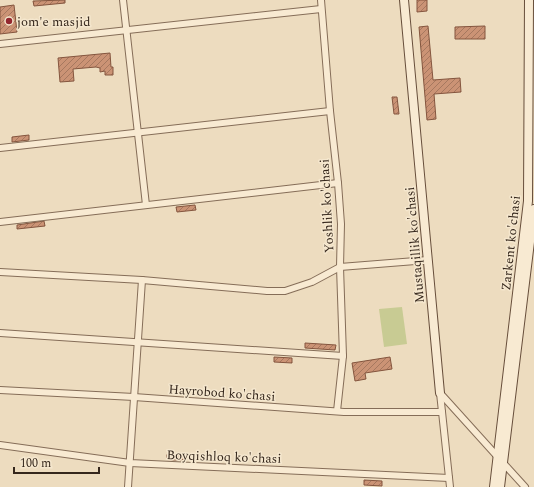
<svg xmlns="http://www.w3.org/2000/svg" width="534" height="487" viewBox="0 0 534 487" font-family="Spectral,serif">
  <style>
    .garden { fill: #c8cb93 }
    .building { fill: url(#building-hatch); stroke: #84553e }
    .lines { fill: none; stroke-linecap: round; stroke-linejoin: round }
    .minor-casing { stroke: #856d58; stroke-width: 8 }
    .secondary-casing { stroke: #674e3b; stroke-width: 10 }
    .minor { stroke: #f8ead2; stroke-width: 6 }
    .secondary { stroke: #f8ead2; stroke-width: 8 }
    .poi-dot { fill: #942830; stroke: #f5e7ce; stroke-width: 1.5 }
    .labels { text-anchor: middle; stroke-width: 3; stroke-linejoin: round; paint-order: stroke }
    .poi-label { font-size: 13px; fill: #35271c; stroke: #f5e7ce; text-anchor: start }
    .street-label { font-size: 13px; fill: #35271c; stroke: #f5e7ce }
  </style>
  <defs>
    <pattern id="building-hatch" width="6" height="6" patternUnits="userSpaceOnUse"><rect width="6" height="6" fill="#cb9375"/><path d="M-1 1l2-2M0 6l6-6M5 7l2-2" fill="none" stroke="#a6785f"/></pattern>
  </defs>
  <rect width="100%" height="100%" fill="#eddcbf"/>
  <!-- garden -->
  <path class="garden" d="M402 307 407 344 384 347 379 309Z"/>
  <!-- building -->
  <g class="building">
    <path d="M65 0V3L34 6 33 1Z"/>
    <path d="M417 0H427V11L417 12Z"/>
    <path d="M14 5 17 32 0 34V7Z"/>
    <path d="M428 26 433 80 460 78 461 92 434 94 436 119 427 120 419 27Z"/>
    <path d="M485 26V39H455V27Z"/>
    <path d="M110 53 111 67H113V75H105V71L100 72V68L96 67 73 69 74 81 60 82 58 58Z"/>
    <path d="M392 97H397L399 114H394Z"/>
    <path d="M29 135V140L12 142V137Z"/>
    <path d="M195 205 196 210 177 212 176 207Z"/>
    <path d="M44 221 45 226 17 229V225Z"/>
    <path d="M305 343 336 345 335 350 305 348Z"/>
    <path d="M274 357 292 358V363L274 362Z"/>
    <path d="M390 357 392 369 365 373 366 379 355 381 352 363Z"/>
    <rect x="167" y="455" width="17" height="5"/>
    <path d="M364 480 382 481V486L364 485Z"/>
  </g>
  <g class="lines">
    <defs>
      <g id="minor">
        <path d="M123 0 146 205"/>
        <path d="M321 0 330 111 338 183 341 224 340 267 343 356 337 411"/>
        <path d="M0 44 321 9"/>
        <path d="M0 148 330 111"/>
        <path d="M0 222 338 183"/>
        <path d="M0 272 142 280 267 291H285L312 282 340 267 428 260"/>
        <path d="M0 333 343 356"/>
        <path d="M0 390 134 397 344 412H442"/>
        <path d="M440 393 525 487"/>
        <path d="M440 393 450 487"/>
        <path d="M0 445 130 463 449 478"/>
        <path d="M128 487 142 280"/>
      </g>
      <g id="secondary">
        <path d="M404 0 440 393"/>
        <path d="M494 487 528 201 529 0"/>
        <path d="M500 487 534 209"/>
      </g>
    </defs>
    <!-- minor casing -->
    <use href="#minor" class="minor-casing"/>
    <!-- secondary casing -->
    <use href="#secondary" class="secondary-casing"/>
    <!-- minor -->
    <use href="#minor" class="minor"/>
    <!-- secondary -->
    <use href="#secondary" class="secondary"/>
  </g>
  <!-- markers -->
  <circle class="poi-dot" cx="9" cy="21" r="4"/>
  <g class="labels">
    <!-- poi labels -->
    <g class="poi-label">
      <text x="17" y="26">jom'e masjid</text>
    </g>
    <!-- street labels -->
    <g class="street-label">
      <text transform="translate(326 206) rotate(-93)" y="5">Yoshlik ko'chasi</text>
      <text transform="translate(510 243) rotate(-84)" y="5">Zarkent ko'chasi</text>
      <text transform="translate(414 245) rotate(-95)" y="5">Mustaqillik ko'chasi</text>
      <text transform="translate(222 392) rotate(4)" y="5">Hayrobod ko'chasi</text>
      <text transform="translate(224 456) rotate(2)" y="5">Boyqishloq ko'chasi</text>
    </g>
  </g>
  <!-- scale -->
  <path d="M14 467v6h85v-6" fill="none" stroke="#35271c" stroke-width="2"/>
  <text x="20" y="467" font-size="12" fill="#35271c" stroke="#f5e7ce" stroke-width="3" paint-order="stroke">100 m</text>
</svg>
